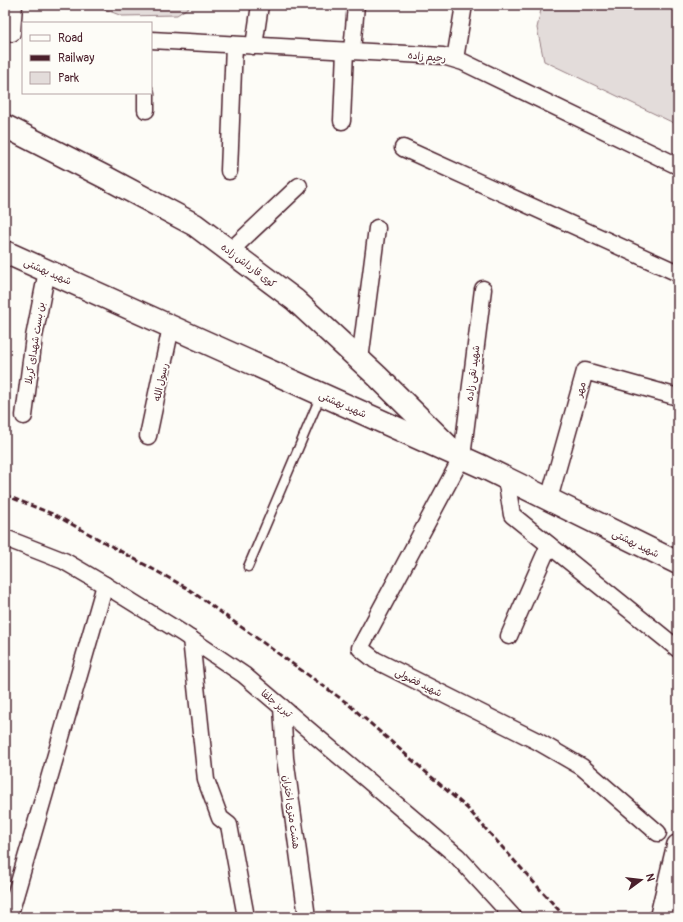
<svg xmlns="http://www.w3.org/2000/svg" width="683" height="922" viewBox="0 0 683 922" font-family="Pangolin,'Playpen Sans Arabic',sans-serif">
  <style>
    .green { fill: #e3dcda; stroke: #967e82 }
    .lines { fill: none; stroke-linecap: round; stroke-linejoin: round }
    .lane-casing { stroke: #4a1f2b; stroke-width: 11 }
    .street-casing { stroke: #4a1f2b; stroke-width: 19 }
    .secondary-casing { stroke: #4a1f2b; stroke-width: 25 }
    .lane { stroke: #fdfcf7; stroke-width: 8 }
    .street { stroke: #fdfcf7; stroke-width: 16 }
    .secondary { stroke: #fdfcf7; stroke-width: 22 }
    .rail { stroke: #4a1f2b; stroke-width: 3; stroke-dasharray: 6 3; stroke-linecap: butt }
    .labels { text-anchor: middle; stroke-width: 3.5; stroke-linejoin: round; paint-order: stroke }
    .street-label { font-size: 10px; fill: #4a1f2b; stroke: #fdfcf7 }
  </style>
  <rect width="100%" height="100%" fill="#fdfcf7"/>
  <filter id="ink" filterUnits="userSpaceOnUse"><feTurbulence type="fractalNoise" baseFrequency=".025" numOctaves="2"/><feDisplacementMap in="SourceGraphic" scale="8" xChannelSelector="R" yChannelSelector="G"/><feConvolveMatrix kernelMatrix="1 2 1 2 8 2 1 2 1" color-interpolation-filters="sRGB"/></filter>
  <g filter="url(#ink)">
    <!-- green -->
    <g class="green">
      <path d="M94 5H192L177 15 122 16Z"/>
      <path d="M542 5H678V125L544 61 537 28Z"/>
    </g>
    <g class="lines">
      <defs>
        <path id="lane" d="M248 567 321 395"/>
        <g id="street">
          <path d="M12 33 14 5"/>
          <path d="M151 40 443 56 463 62 678 166"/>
          <path d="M254 46 260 5"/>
          <path d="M352 51 356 5"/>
          <path d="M455 59 464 5"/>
          <path d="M146 110V93"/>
          <path d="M342 121 345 51"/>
          <path d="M403 148 678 273"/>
          <path d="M229 171 234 45"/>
          <path d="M230 251 299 186"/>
          <path d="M483 289 462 457 360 648 375 660 537 741 582 767 658 833"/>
          <path d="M360 360 377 228"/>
          <path d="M24 416 34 337 47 271"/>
          <path d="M148 436 171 327"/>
          <path d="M506 478 512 515 678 649"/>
          <path d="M549 499 585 371 678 397"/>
          <path d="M5 538 64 561 105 585 182 633 244 675 457 856 513 917"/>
          <path d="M509 636 549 545"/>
          <path d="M191 639 206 780 220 818 229 825 246 917"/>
          <path d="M282 707 285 758 307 917"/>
          <path d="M9 917 105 585"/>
        </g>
        <g id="secondary">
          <path d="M5 126 105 177 195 225 295 300 377 376 447 445"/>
          <path d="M5 252 483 467 678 563"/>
          <path d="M661 917 678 846"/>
        </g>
      </defs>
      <!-- lane casing -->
      <use href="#lane" class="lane-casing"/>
      <!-- street casing -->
      <use href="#street" class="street-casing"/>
      <!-- secondary casing -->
      <use href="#secondary" class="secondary-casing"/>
      <!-- lane -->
      <use href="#lane" class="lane"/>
      <!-- street -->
      <use href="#street" class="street"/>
      <!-- secondary -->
      <use href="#secondary" class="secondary"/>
      <!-- rail -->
      <path class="rail" d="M5 495 55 515 187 588 347 703 467 808 565 917"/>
    </g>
  </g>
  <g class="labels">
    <!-- street labels -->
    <g class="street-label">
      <text transform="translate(427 56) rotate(5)" y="4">رحیم زاده</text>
      <text transform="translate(249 265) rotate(37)" y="4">کوی قارداش زاده</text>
      <text transform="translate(48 271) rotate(24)" y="4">شهید بهشتی</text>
      <text transform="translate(34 343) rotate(-81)" y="4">بن بست شهدای کربلا</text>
      <text transform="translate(472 373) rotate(-83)" y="4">شهید نقی زاده</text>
      <text transform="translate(160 382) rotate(-78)" y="4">رسول الله</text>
      <text transform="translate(580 389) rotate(-74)" y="4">مهر</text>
      <text transform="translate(343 404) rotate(24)" y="4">شهید بهشتی</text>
      <text transform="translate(636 543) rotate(26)" y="4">شهید بهشتی</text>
      <text transform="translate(419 682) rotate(27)" y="4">شهید فضولی</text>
      <text transform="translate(277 703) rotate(40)" y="4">تبریز جلفا</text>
      <text transform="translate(292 812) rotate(82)" y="4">هشت متری اختران</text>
    </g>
  </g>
  <!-- margin -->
  <rect width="683" height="922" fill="none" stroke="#fdfcf7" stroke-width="20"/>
  <rect x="10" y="10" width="663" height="902" fill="none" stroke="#4a1f2b" stroke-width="1.5" filter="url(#ink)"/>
  <!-- legend -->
  <rect x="22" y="22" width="130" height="72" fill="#fdfcf7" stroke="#b5a4a5"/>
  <rect x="30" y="35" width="20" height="6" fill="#fdfcf7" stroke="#b5a4a5"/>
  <text x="58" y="42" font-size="12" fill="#4a1f2b">Road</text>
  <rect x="30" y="55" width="20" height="6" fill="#4a1f2b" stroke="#b5a4a5"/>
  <text x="58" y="62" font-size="12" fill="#4a1f2b">Railway</text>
  <rect x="30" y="72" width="20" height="12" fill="#e3dcda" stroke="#b5a4a5"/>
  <text x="58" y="82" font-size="12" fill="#4a1f2b">Park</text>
  <!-- north arrow -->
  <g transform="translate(641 880) rotate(75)" stroke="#fdfcf7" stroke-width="3" paint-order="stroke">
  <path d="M0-3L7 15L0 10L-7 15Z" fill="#4a1f2b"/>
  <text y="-6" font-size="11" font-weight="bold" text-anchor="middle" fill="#4a1f2b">N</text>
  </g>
</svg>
